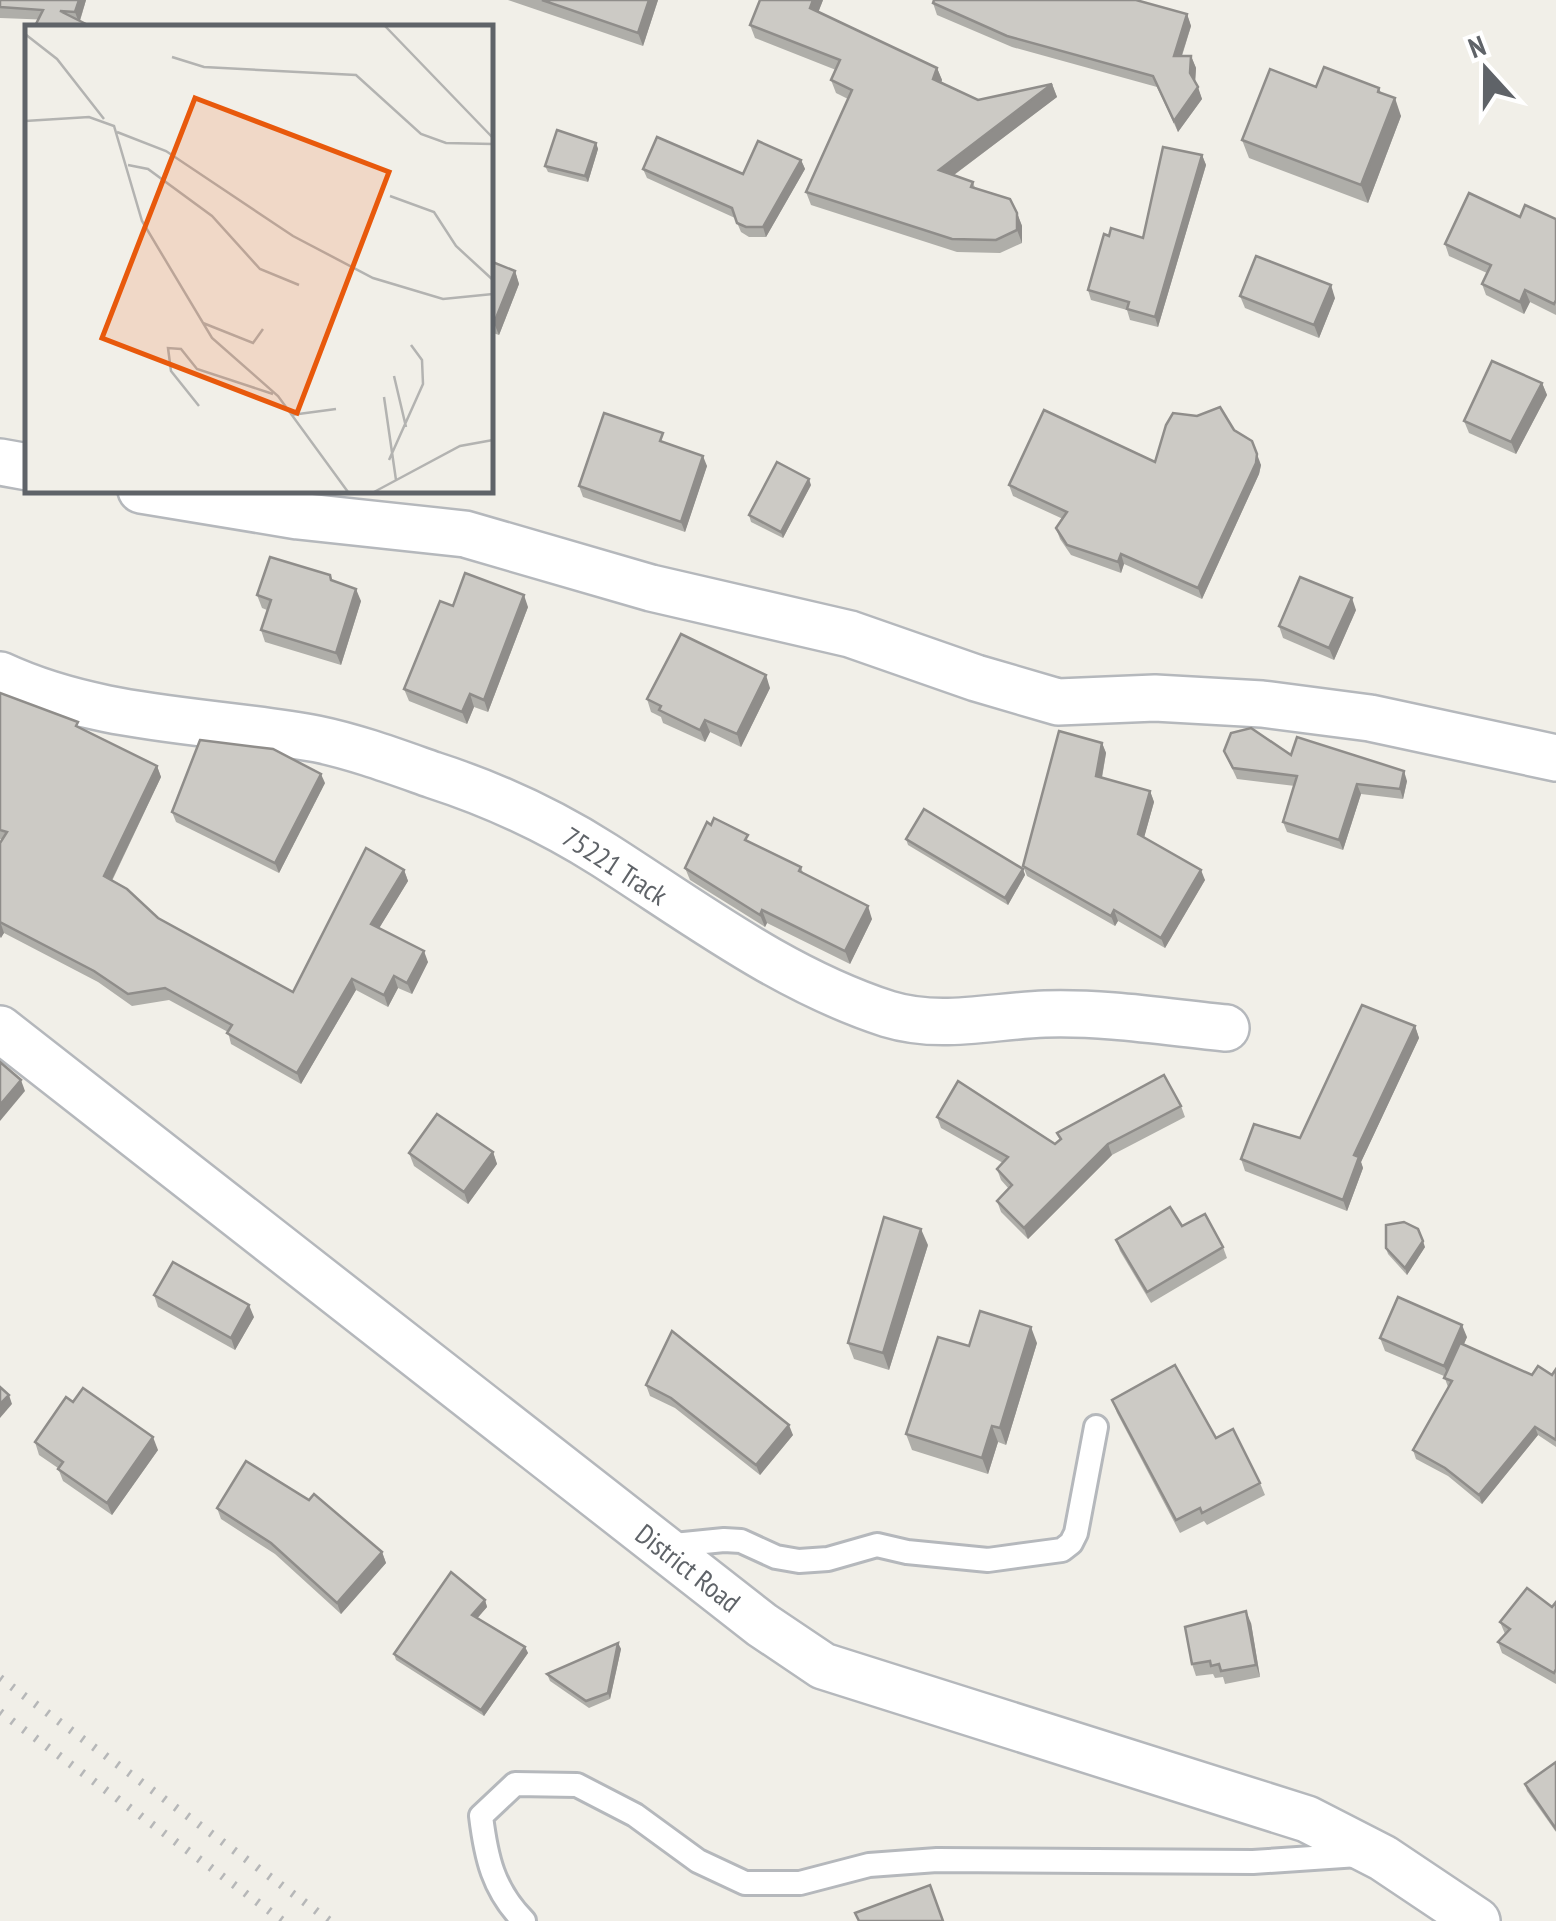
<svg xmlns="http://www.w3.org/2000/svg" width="1556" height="1921" viewBox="0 0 1556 1921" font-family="'PT Sans Narrow',sans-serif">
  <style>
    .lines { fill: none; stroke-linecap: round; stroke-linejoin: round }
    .lane-casing { stroke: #b5b8bc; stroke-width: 28 }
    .street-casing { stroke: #b5b8bc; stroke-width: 50 }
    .lane { stroke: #fff; stroke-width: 22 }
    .street { stroke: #fff; stroke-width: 45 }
    .rail { stroke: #b6b7b8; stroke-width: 8; stroke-dasharray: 2.5 12; stroke-linecap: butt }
    .wall { fill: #afaea9 }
    .shaded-wall { fill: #8f8d8a }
    .building { fill: #cccac5; stroke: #8f8d8a; stroke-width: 2.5 }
    .labels { text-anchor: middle; stroke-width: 8; stroke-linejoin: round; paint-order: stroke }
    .street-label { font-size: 28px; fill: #5f6368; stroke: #fff }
    .inset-road { fill: none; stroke: #b3b3b1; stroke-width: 2.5 }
    .view { fill: #e8590c; fill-opacity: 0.15; stroke: #e8590c; stroke-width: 5 }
    .inset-edge { fill: none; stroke: #5f6368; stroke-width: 5 }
  </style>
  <rect width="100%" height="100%" fill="#f1efe8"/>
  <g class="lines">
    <defs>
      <g id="lane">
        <path d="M664 1546 724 1540 741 1541 776 1557 799 1561 828 1559 877 1545 907 1552 988 1560 1062 1550 1071 1543 1076 1533 1096 1427"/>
        <path d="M524 1921C493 1890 486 1857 481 1816L515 1784 577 1785 635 1815 698 1861 745 1883H800L869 1865 937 1860 1253 1862 1358 1855"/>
      </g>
      <g id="street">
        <path d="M0 462 28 467"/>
        <path d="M141 490 298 516 465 534 651 588 850 634 976 678 1058 702 1155 698 1262 704 1370 718 1556 758"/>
        <path d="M0 675C101 722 210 719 317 739 356 747 396 762 433 775 492 794 552 822 604 855 695 913 783 980 888 1014 940 1030 991 1016 1045 1014 1105 1012 1166 1022 1226 1028"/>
        <path d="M0 1029 762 1625 823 1666 1307 1819 1383 1858 1477 1921"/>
      </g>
    </defs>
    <!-- lane casing -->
    <use href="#lane" class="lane-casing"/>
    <!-- street casing -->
    <use href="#street" class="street-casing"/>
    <!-- lane -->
    <use href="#lane" class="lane"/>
    <!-- street -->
    <use href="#street" class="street"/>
    <!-- rail -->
    <g class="rail">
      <path d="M0 1678 330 1921"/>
      <path d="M0 1712 283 1921"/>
    </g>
  </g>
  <!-- wall -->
  <g class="wall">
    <path d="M0 0H86L80 21 0 18Z"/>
    <path d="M508 0H658L643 46Z"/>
    <path d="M823 0 818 12 937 68 942 80 941 83 978 100 1052 84 1057 97 954 175 973 182 975 188 1017 213 1022 226V243L1000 253 957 252 811 205 806 192 848 99 836 93 831 80 836 70 755 38 750 25Z"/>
    <path d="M933 3 1187 14 1191 26 1182 56H1191L1196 68 1195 81 1202 99 1178 132 1157 87 1012 47 937 15Z"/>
    <path d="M1316 87 1379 88 1381 93 1401 116 1368 203 1249 158 1242 140Z"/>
    <path d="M596 143 598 149 588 182 548 172 545 166Z"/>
    <path d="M1202 155 1206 165 1158 327 1130 320 1127 310 1091 300 1088 290 1109 236 1143 238Z"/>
    <path d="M801 160 805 169 766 237H749L741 232 735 218 647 178 643 169 743 174Z"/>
    <path d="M1520 217 1556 219V315L1530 302 1524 314 1486 295 1482 284 1487 273 1449 256 1445 244Z"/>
    <path d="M490 261 515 271 519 284 499 335 490 332Z"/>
    <path d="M1240 296 1335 298 1319 338 1245 308Z"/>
    <path d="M1542 383 1547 395 1516 454 1469 433 1464 421Z"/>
    <path d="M1234 430 1261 465 1259 474 1202 599 1124 564 1121 573 1071 555 1060 539 1056 528 1063 519 1013 496 1009 485 1155 462Z"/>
    <path d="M667 443 707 466 685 532 583 497 579 486Z"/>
    <path d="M811 485 783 538 751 522 749 515Z"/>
    <path d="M330 575 332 581 361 601 341 665 265 642 261 630 267 610 262 608 257 595Z"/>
    <path d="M453 606 528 607 488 712 474 707 467 724 409 701 404 689Z"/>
    <path d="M1356 610 1334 660 1283 638 1279 626Z"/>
    <path d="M770 688 741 747 710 732 705 742 663 723 661 717 651 712 647 699Z"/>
    <path d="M0 693 81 729 157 766 161 777 112 881 158 918 293 992 404 870 408 881 379 928 428 962 412 994 398 988 388 1007 356 990 301 1084 231 1044 228 1032 169 1000 132 1006 98 982 4 933 0 938V843L2 840 0 839Z"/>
    <path d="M1102 743 1106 753 1102 778 1150 791 1154 802 1144 837 1205 880 1165 948 1118 921 1115 926 1027 876 1023 866Z"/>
    <path d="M1224 751 1291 755 1407 781 1403 799 1361 794 1343 850 1287 832 1283 822 1295 786 1237 779Z"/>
    <path d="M325 783 279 873 176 822 172 812Z"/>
    <path d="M906 839 1023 869 1025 875 1008 905 908 845Z"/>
    <path d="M750 842 801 867 803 873 872 919 850 964 767 923 765 927 690 880 685 868Z"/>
    <path d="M1415 1026 1419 1038 1361 1162 1363 1168 1347 1211 1245 1171 1241 1159 1300 1138Z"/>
    <path d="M1181 1106 1185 1117 1112 1155 1028 1239 1001 1212 997 1201 1009 1189 1001 1180 997 1169 1003 1163 941 1128 937 1117 1055 1144 1060 1140 1057 1133Z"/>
    <path d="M493 1152 497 1164 468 1204 414 1166 409 1153Z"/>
    <path d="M1182 1226 1223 1247 1227 1258 1151 1303 1120 1251 1116 1240Z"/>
    <path d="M928 1245 889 1370 854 1359 848 1343Z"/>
    <path d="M1425 1247 1407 1275 1388 1254 1386 1248Z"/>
    <path d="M154 1295 254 1317 235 1350 158 1307Z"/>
    <path d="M1467 1337 1464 1344 1532 1375H1552L1556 1369V1447L1538 1435 1482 1504 1448 1476 1416 1459 1413 1450 1448 1387 1444 1376 1385 1351 1380 1338Z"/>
    <path d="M1037 1343 1006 1445 998 1442 988 1474 912 1450 906 1434 969 1346Z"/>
    <path d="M646 1385 793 1435 760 1475 675 1408 650 1396Z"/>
    <path d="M1112 1400 1216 1438 1260 1483 1265 1495 1207 1525 1204 1521 1180 1533 1117 1413Z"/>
    <path d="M35 1442 158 1450 112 1515 63 1481 58 1468 39 1455Z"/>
    <path d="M217 1508 382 1552 386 1563 341 1614 275 1554 221 1519Z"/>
    <path d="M485 1600 487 1607 477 1618 525 1647 528 1653 484 1716 396 1660 394 1654Z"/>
    <path d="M1556 1602V1684L1502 1653 1498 1642 1505 1634 1500 1622 1552 1607Z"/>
    <path d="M1251 1623 1260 1677 1225 1684 1223 1677 1215 1678 1213 1674 1196 1676 1192 1664Z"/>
    <path d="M618 1643 621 1649 610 1699 589 1708 550 1681 547 1674Z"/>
    <path d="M1556 1762V1832L1527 1791 1525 1784Z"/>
  </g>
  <!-- shaded-wall -->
  <g class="shaded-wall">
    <path d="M79 0H86L79 23 75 12Z"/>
    <path d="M649 0H658L643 46 638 33Z"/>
    <path d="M813 0H823L815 21 810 8Z"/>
    <path d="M1187 14 1191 26 1178 67 1174 56Z"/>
    <path d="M1191 56 1196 68 1195 84 1190 73Z"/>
    <path d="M937 68 942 80 937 92 933 79Z"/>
    <path d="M1052 84 1057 97 943 183 939 170Z"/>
    <path d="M1198 87 1202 99 1178 132 1174 121Z"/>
    <path d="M1395 98 1401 116 1368 203 1361 185Z"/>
    <path d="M596 143 598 149 588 182 585 176Z"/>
    <path d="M1202 155 1206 165 1158 327 1155 317Z"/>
    <path d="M801 160 805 169 766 237 763 227Z"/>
    <path d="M1017 213 1022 226V243L1017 230Z"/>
    <path d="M515 271 519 284 499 335 494 323Z"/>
    <path d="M1331 285 1335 298 1319 338 1314 325Z"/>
    <path d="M1525 290 1530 302 1524 314 1520 302Z"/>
    <path d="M1542 383 1547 395 1516 454 1511 442Z"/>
    <path d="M1257 454 1261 465 1259 474 1202 599 1198 588Z"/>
    <path d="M703 456 707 466 685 532 681 522Z"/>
    <path d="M809 479 811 485 783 538 781 532Z"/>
    <path d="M1121 554 1124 564 1121 573 1118 562Z"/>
    <path d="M356 589 361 601 341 665 336 653Z"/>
    <path d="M524 595 528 607 488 712 484 700Z"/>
    <path d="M1352 598 1356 610 1334 660 1329 648Z"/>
    <path d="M766 675 770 688 741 747 737 734Z"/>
    <path d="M470 694 474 707 467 724 462 712Z"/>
    <path d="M705 720 710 732 705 742 700 730Z"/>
    <path d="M1102 743 1106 753 1100 787 1096 776Z"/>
    <path d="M157 766 161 777 108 888 104 876Z"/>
    <path d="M1404 771 1407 781 1403 799 1400 789Z"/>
    <path d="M321 774 325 783 279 873 275 863Z"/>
    <path d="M1357 784 1361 794 1343 850 1339 840Z"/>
    <path d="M1150 791 1154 802 1142 845 1138 834Z"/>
    <path d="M1023 869 1025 875 1008 905 1005 898Z"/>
    <path d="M404 870 408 881 375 935 371 924Z"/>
    <path d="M1201 870 1205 880 1165 948 1161 938Z"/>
    <path d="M868 906 872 919 850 964 845 951Z"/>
    <path d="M762 910 767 923 765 927 760 915Z"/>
    <path d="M1114 910 1118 921 1115 926 1111 916Z"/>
    <path d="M0 921 4 933 1 938 0 936Z"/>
    <path d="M424 951 428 962 412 994 407 983Z"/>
    <path d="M394 976 398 988 388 1007 384 995Z"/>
    <path d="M352 979 356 990 301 1084 297 1073Z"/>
    <path d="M1415 1026 1419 1038 1361 1162 1363 1168 1347 1211 1343 1200 1354 1155Z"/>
    <path d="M21 1080 25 1091 0 1121V1105Z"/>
    <path d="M1108 1144 1112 1155 1028 1239 1024 1228Z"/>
    <path d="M493 1152 497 1164 468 1204 464 1192Z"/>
    <path d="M921 1229 928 1245 889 1370 883 1353Z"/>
    <path d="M1423 1241 1425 1247 1407 1275 1405 1268Z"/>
    <path d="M249 1305 254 1317 235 1350 231 1338Z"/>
    <path d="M1462 1325 1467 1337 1449 1378 1444 1366Z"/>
    <path d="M1031 1327 1037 1343 1006 1445 1000 1428Z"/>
    <path d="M9 1395 12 1404 0 1418V1404Z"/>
    <path d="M789 1425 793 1435 760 1475 756 1465Z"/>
    <path d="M992 1426 998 1442 988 1474 982 1458Z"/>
    <path d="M1535 1427 1538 1435 1482 1504 1479 1495Z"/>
    <path d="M153 1437 158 1450 112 1515 107 1503Z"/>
    <path d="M382 1552 386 1563 341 1614 337 1603Z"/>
    <path d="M485 1600 487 1607 475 1621 472 1615Z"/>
    <path d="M1246 1611 1251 1623 1260 1677 1256 1665Z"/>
    <path d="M618 1643 621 1649 610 1699 608 1693Z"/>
    <path d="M525 1647 528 1653 484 1716 481 1710Z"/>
  </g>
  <!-- building -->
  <g class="building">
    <path d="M0 0H79L75 12 60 11 94 28H34L43 10 0 7Z"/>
    <path d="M542 0H649L638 33Z"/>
    <path d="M760 0H813L810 8 937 68 933 79 978 100 1052 84 939 170 973 182 971 187 1010 199 1017 213V230L996 240 952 239 806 192 852 90 831 80 840 60 750 25Z"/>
    <path d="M934 0H1136L1187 14 1174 56H1191L1190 73 1198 87 1174 121 1153 76 1007 36 933 3Z"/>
    <path d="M1324 67 1379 88 1378 92 1395 98 1361 185 1242 140 1270 69 1316 87Z"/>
    <path d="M557 130 596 143 585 176 545 166Z"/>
    <path d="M657 137 743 174 758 141 801 160 763 227H746L737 223 732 208 643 169Z"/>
    <path d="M1163 147 1202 155 1155 317 1127 309 1129 302 1088 290 1104 234 1109 236 1111 228 1143 238Z"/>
    <path d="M1469 193 1520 217 1525 205 1556 219V300L1554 304 1525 290 1520 302 1482 284 1491 265 1445 244Z"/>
    <path d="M1256 256 1331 285 1314 325 1240 296Z"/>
    <path d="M490 261 515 271 494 323 490 321Z"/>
    <path d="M1492 361 1542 383 1511 442 1464 421Z"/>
    <path d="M1220 407 1234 430 1252 441 1257 454 1256 463 1198 588 1121 554 1118 562 1067 545 1056 528 1067 512 1009 485 1044 410 1155 462 1166 425 1173 413 1197 416Z"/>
    <path d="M604 413 663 433 660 441 703 456 681 522 579 486Z"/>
    <path d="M777 462 809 479 781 532 749 515Z"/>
    <path d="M270 557 330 575 331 580 356 589 336 653 261 630 271 600 257 595Z"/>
    <path d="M465 573 524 595 484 700 470 694 462 712 404 689 440 601 453 606Z"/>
    <path d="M1300 577 1352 598 1329 648 1279 626Z"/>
    <path d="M681 634 766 675 737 734 705 720 700 730 659 710 661 706 647 699Z"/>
    <path d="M0 693 78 722 76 726 157 766 104 876 127 889 158 918 293 992 366 848 404 870 371 924 424 951 407 983 394 976 384 995 352 979 297 1073 227 1033 232 1025 165 988 128 994 94 971 0 922V843L7 832 0 830Z"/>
    <path d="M1251 728 1291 755 1297 737 1404 771 1400 789 1357 784 1339 840 1283 822 1297 776 1233 768 1224 751 1231 733Z"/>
    <path d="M1059 731 1102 743 1096 776 1150 791 1138 834 1201 870 1161 938 1114 910 1111 916 1023 866Z"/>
    <path d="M200 740 273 749 321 774 275 863 172 812Z"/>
    <path d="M924 809 1023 869 1005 898 906 839Z"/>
    <path d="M714 818 748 835 745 840 801 867 799 871 868 906 845 951 762 910 760 915 685 868 707 822 711 825Z"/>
    <path d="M1362 1005 1415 1026 1354 1155 1359 1157 1343 1200 1241 1159 1254 1124 1300 1138Z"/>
    <path d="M0 1062 21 1080 0 1105Z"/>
    <path d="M1164 1075 1181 1106 1108 1144 1024 1228 997 1201 1012 1185 997 1169 1008 1157 937 1117 958 1081 1055 1144 1061 1139 1057 1133Z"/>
    <path d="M437 1114 493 1152 464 1192 409 1153Z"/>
    <path d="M1170 1207 1182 1226 1205 1214 1223 1247 1147 1292 1116 1240Z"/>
    <path d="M884 1217 921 1229 883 1353 848 1343Z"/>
    <path d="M1404 1222 1418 1229 1423 1241 1405 1268 1386 1248V1225Z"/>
    <path d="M173 1262 249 1305 231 1338 154 1295Z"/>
    <path d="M1398 1297 1462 1325 1444 1366 1380 1338Z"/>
    <path d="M980 1311 1031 1327 1000 1428 992 1426 982 1458 906 1434 938 1337 969 1346Z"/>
    <path d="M672 1331 789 1425 756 1465 671 1398 646 1385Z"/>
    <path d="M1460 1343 1532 1375 1538 1366 1552 1375 1556 1369V1440L1535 1427 1479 1495 1445 1468 1413 1450 1452 1381 1444 1378Z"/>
    <path d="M1175 1365 1216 1438 1233 1429 1260 1483 1202 1513 1200 1508 1176 1520 1112 1400Z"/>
    <path d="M0 1387 9 1395 0 1404Z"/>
    <path d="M83 1388 153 1437 107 1503 58 1469 63 1462 35 1442 66 1397 73 1402Z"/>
    <path d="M246 1461 309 1500 314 1494 382 1552 337 1603 271 1543 217 1508Z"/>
    <path d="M451 1572 485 1600 472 1615 525 1647 481 1710 394 1654Z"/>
    <path d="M1527 1588 1552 1607 1556 1602V1669L1554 1673 1498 1642 1510 1629 1500 1622Z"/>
    <path d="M1246 1611 1256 1665 1221 1671 1219 1664 1211 1666 1210 1661 1192 1664 1185 1627Z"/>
    <path d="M618 1643 608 1693 586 1701 547 1674Z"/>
    <path d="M1556 1762V1829L1525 1784Z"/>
    <path d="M930 1885 943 1921H859L855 1913Z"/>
  </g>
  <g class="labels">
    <!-- street labels -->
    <g class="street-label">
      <text transform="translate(615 866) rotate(33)" y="10">75221 Track</text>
      <text transform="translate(688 1568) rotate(38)" y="10">District Road</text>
    </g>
  </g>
  <!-- overview -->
  <g transform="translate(25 25)">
    <rect width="468" height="468" fill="#f1efe8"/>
    <path class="inset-road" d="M360 1 468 113M0 9 32 34 79 94M147 32 179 42 331 50 396 109 421 118 468 119M0 96 64 92 89 101 117 196 187 313 253 371 323 467M92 107 141 126 268 211 348 253 418 274 468 269M103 140 123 144 187 191 235 244 274 260M365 171 409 187 431 221 468 255M178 298 228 318 238 304M369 351 381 402M359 372 371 455M174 381 146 346 143 323 156 324 172 344 248 369M266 390 311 384M364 435 398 359 397 335 386 320M349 467 435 421 468 415"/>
    <path class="view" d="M170 73 364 147 272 388 77 313Z"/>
    <rect width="468" height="468" class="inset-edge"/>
  </g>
  <!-- north arrow -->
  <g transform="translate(1486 70) rotate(339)" stroke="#ffffff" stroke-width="8" paint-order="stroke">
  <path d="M0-8L18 38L0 25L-18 38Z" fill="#5f6368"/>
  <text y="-15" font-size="28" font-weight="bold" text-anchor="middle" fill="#5f6368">N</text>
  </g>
</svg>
